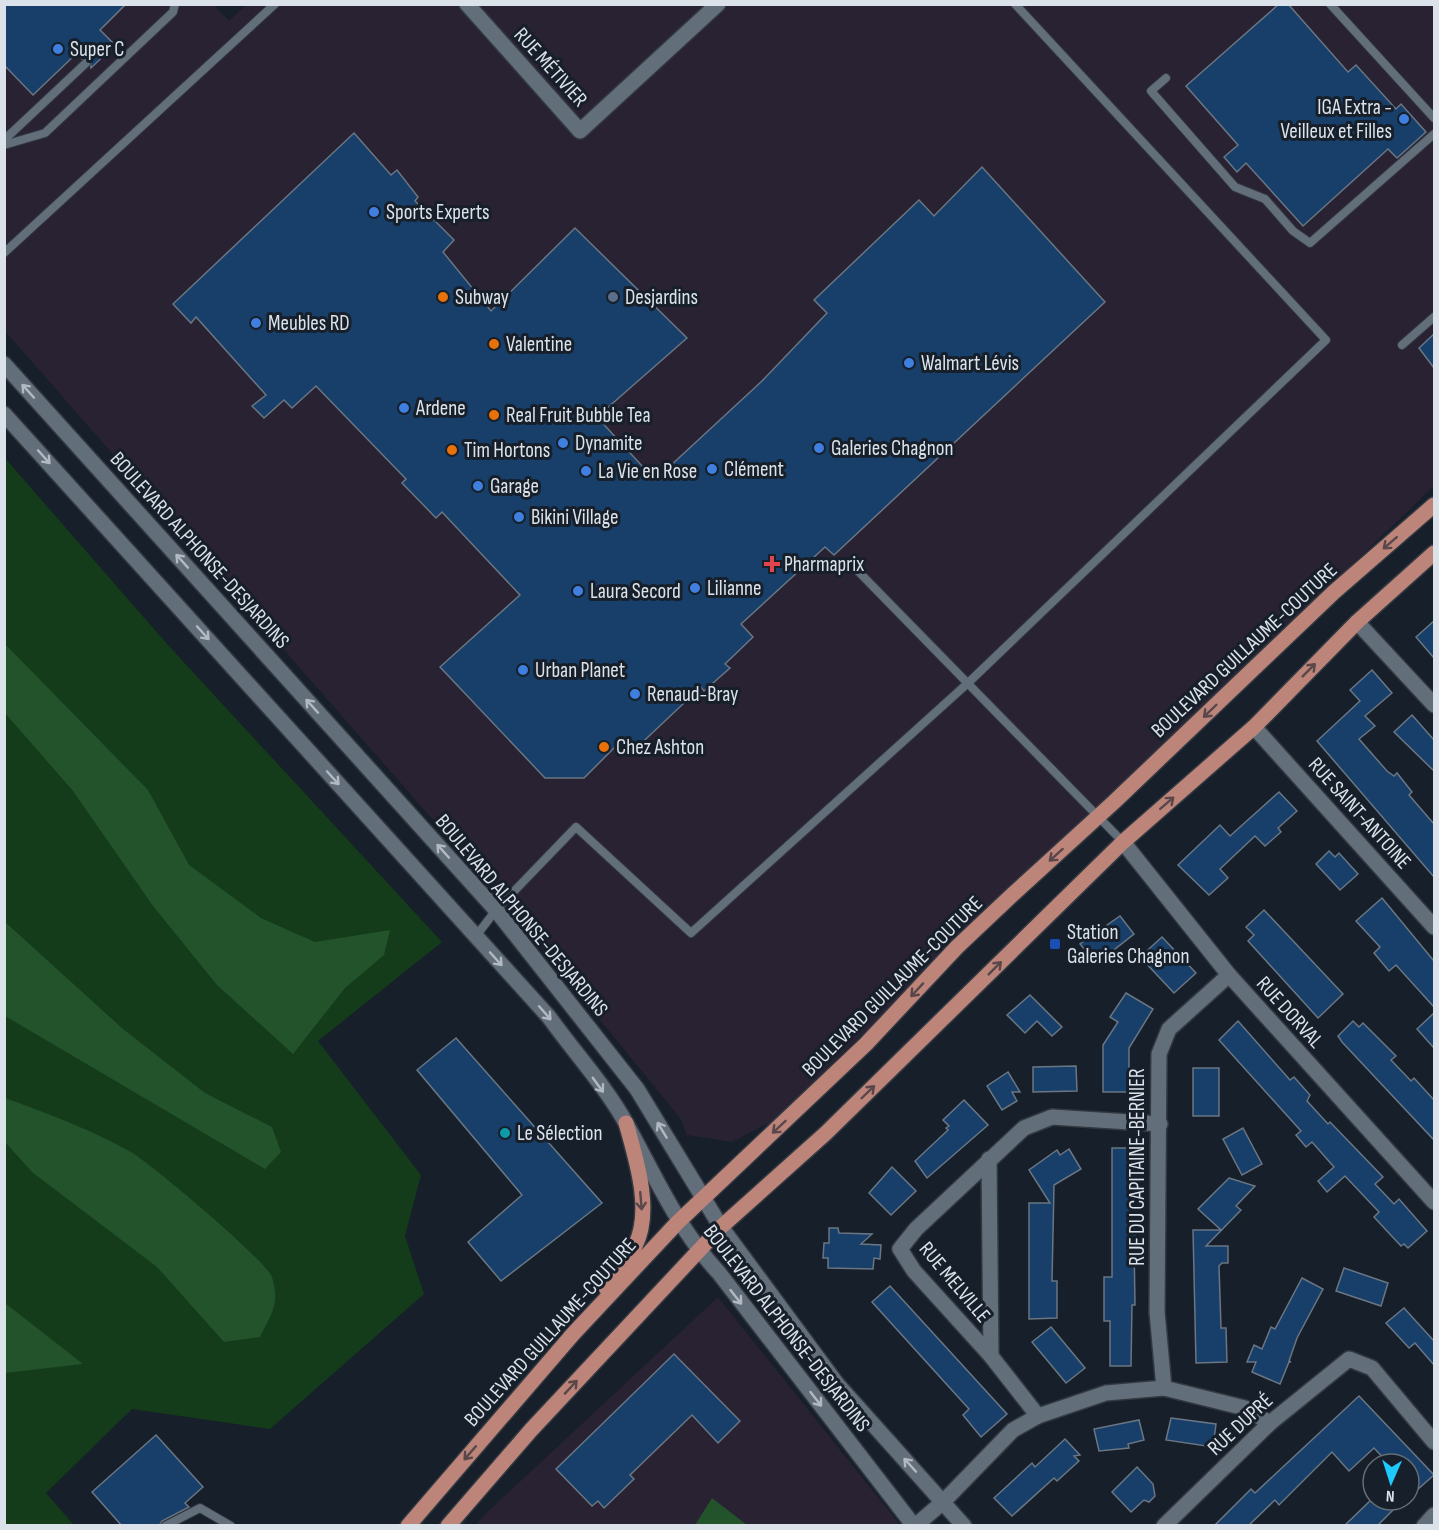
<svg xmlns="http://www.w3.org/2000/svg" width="1439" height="1530" viewBox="0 0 1439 1530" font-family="'Sofia Sans Condensed',sans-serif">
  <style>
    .commercial { fill: #282232 }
    .green { fill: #143b1a }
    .forest { fill: #23532b }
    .building { fill: #173f69; stroke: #6a7683; stroke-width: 1.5 }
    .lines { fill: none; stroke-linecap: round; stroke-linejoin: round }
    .service-casing { stroke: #333941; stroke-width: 10 }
    .minor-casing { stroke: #333941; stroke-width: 18 }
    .secondary-casing { stroke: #333941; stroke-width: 18 }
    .primary-casing { stroke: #333941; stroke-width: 18 }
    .service { stroke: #636e7b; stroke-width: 8 }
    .minor { stroke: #636e7b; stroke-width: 15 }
    .secondary { stroke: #636e7b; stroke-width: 15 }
    .primary { stroke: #bd847a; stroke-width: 15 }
    .oneway { stroke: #b2b9c2 }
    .oneway2 { stroke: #59474a }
    .shop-dot { fill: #3f7fe0; stroke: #161f2a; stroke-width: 2 }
    .food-dot { fill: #e8710a; stroke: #161f2a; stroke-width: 2 }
    .service-dot { fill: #5c6f8a; stroke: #161f2a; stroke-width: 2 }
    .health-dot { fill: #e0444e; stroke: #161f2a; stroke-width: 2 }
    .transit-dot { fill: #1a4fb4; stroke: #161f2a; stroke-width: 2 }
    .culture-dot { fill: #0f9aa8; stroke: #161f2a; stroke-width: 2 }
    .labels { text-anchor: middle; stroke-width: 6; stroke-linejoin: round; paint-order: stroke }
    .poi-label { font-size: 21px; fill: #dce2e9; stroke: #161f2a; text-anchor: start }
    .street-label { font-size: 21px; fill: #dce2e9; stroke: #161f2a }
  </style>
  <rect width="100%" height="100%" fill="#161f2a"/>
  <!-- commercial -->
  <g class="commercial">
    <path d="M247 4 1434 5V486L771 1122 732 1142 687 1135 680 1118 489 884 5 331 4 5H214L229 21Z"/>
    <path d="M718 1297 900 1525 475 1526 484 1515Z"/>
  </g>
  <!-- green -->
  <path class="green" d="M4 457 168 645 442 942 318 1041 421 1175 405 1236 424 1294 270 1429 132 1409 46 1493 74 1525H5Z"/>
  <!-- forest -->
  <g class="forest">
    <path d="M4 643 148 790 189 865 261 918 315 942 390 930 384 955 345 988 293 1054 217 985 153 906 73 791 5 713Z"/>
    <path d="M4 921 123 1029 205 1093 272 1127 281 1152 265 1169 5 1016Z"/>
    <path d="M5 1098C47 1113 92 1130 131 1152 150 1163 267 1261 272 1277 280 1305 272 1312 260 1337L224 1342 157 1267 32 1172 5 1142Z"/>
    <path d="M5 1303 83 1364 5 1373Z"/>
    <path d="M712 1498 747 1525H695Z"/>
  </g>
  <!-- building -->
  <g class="building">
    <path d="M4 4H126L100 30 115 45 91 68 90 59H82L77 53 33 95 4 65Z"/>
    <path d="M1279 4H1288L1348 72 1356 65 1396 109 1401 104 1426 132 1397 158 1388 149 1303 226 1246 163 1237 172 1224 157 1238 145 1186 86Z"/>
    <path d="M354 133 391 175 397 170 418 197 415 201 454 240 443 252 491 311 575 228 687 338 597 417 655 480 762 381 827 313 814 300 919 200 934 216 982 167 1105 302 834 555 825 547 741 624 753 637 725 664 730 668 704 691 701 687 631 753 620 742 584 778H545L440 667 520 595 442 512 436 518 402 483 406 479 316 386 292 408 284 400 264 418 252 406 266 395 196 317 191 323 173 304Z"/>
    <path d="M1434 334V368L1419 348Z"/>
    <path d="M1434 621V658L1416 637Z"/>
    <path d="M1372 670 1392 693 1365 716 1375 726 1359 739 1387 771 1394 776 1397 773 1412 792 1409 795 1434 824V877L1317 741 1360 701 1350 690Z"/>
    <path d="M1412 715 1434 740V771L1394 732Z"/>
    <path d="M1279 792 1297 811 1278 828 1281 832 1265 846 1255 836 1220 869 1228 878 1209 895 1178 865 1220 825 1230 836Z"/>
    <path d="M1329 851 1335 857 1339 853 1358 874 1340 890 1316 864Z"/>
    <path d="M1382 898 1434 961V1007L1396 965 1389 971 1374 953 1380 947 1356 921Z"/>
    <path d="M1264 910 1343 994 1318 1018 1248 941 1254 935 1246 927Z"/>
    <path d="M1120 916 1134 934 1096 964 1080 944Z"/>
    <path d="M1162 937 1196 973 1174 993 1140 957Z"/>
    <path d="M1126 993 1153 1009 1129 1048V1092H1103V1045L1118 1022 1110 1017Z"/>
    <path d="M1030 995 1062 1027 1052 1036 1037 1021 1025 1033 1007 1015Z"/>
    <path d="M1434 1013V1048L1417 1029Z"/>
    <path d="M1238 1021 1290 1080 1294 1077 1310 1095 1307 1101 1328 1124 1330 1122 1383 1177 1375 1184 1394 1204 1399 1199 1427 1231 1408 1248 1404 1244 1401 1246 1374 1217 1379 1212 1345 1176 1327 1192 1318 1181 1334 1167 1312 1142 1306 1147 1296 1135 1301 1131 1219 1040Z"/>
    <path d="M1353 1021 1359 1027 1363 1023 1396 1056 1391 1060 1411 1081 1414 1078 1434 1100V1140L1342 1042 1338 1036Z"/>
    <path d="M456 1038 602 1203 501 1281 468 1242 522 1195 417 1070Z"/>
    <path d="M1076 1066 1077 1091 1033 1092V1067Z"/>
    <rect x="1193" y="1068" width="26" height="48"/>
    <path d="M1008 1072 1020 1092H1012L1017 1101 1002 1110 987 1086Z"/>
    <path d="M964 1100 988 1125 927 1178 915 1161 948 1130 946 1128 949 1126 943 1120Z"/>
    <path d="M1243 1128 1262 1164 1242 1175 1223 1139Z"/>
    <path d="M1112 1148H1137L1138 1232H1136L1134 1241 1135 1305H1132L1131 1366H1110V1321H1104V1277H1112Z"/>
    <path d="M1069 1149 1081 1169 1054 1185 1052 1281H1057V1318L1029 1319V1203H1050L1029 1170 1057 1150 1060 1155Z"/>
    <path d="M892 1167 916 1191 891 1215 869 1193Z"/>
    <path d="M1229 1178 1255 1186 1236 1206 1241 1210 1206 1246H1228V1263H1222L1219 1266 1221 1328H1226L1227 1362 1196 1363 1193 1230H1221L1198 1209Z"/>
    <path d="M829 1228H838L839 1233 872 1234 861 1244 881 1245 880 1259 874 1258 873 1269 828 1268V1258H823L824 1243H829Z"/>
    <path d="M1344 1268 1388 1283 1381 1306 1336 1291Z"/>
    <path d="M1302 1278 1323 1289 1297 1338 1289 1361 1291 1362H1289L1280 1384 1252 1372 1256 1362H1247L1254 1345 1262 1349 1271 1327 1275 1329Z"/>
    <path d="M890 1286 1007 1414 981 1437 963 1415 969 1409 872 1302Z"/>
    <path d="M1404 1308 1434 1341V1365L1415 1343 1409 1348 1386 1323Z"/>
    <path d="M1051 1327 1085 1368 1066 1383 1032 1342Z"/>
    <path d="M674 1354 740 1421 718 1443 692 1415 630 1475 634 1479 604 1508 598 1501 592 1506 556 1469Z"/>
    <path d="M1359 1396 1434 1475 1409 1497V1464H1389L1374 1448 1349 1471 1332 1452 1279 1505 1275 1500 1248 1526H1214L1251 1489 1255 1493Z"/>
    <path d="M1171 1418 1216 1424 1213 1447 1166 1440Z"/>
    <path d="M1139 1420 1144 1440 1128 1444 1129 1448 1099 1451 1094 1429Z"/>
    <path d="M156 1435 203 1487 185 1503 189 1507 162 1521 159 1526H122L92 1492Z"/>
    <path d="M1065 1439 1080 1455 1074 1456 1079 1461 1057 1481 1054 1478 1012 1516 994 1498 1032 1463 1035 1467Z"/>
    <path d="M1137 1467 1153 1484 1155 1496 1149 1502 1144 1500 1131 1512 1112 1492Z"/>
    <path d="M1371 1500H1403L1377 1526H1344Z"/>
  </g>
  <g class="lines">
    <defs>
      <g id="service">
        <path d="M1330 4 1434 118"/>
        <path d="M1166 78 1151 91 1235 187 1265 199 1293 231 1310 243 1434 134"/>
        <path d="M4 140 86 63"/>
        <path d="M4 145 45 133 173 12 175 4"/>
        <path d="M4 253 275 4"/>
        <path d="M1402 345 1434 317"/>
        <path d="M853 566 1123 842"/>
        <path d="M476 936 496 910 576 827 691 933 968 683 1326 340 1015 4"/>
        <path d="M165 1526 200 1508 231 1526"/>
      </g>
      <g id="minor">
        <path d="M467 4 580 131 718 4"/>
        <path d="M1357 622 1434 705"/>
        <path d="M1254 727 1434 927"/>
        <path d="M1123 842 1229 975 1434 1202"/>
        <path d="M989 1159 991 1356"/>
        <path d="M1164 1388 1157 1312 1159 1054 1169 1029 1229 975"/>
        <path d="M1038 1416 991 1356 914 1271 900 1249 916 1229 1024 1128 1052 1117 1160 1124"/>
        <path d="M915 1526 943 1502 1013 1430 1038 1416 1106 1393 1164 1388 1245 1408 1270 1423"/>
        <path d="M1164 1526 1270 1423 1349 1359 1372 1368 1434 1442"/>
        <path d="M1424 1526 1434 1515"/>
      </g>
      <g id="secondary">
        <path d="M4 364 496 910 637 1089 721 1227 837 1384 964 1526"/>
        <path d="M4 414 549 1017C574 1052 607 1088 627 1125 656 1178 678 1229 719 1273L914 1526"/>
      </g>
      <g id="primary">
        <path d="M606 1288C615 1275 628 1261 635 1246 653 1211 636 1159 626 1123"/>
        <path d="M408 1526 573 1334 678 1222 866 1044 957 947 1011 896 1114 802 1334 592 1434 505"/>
        <path d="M448 1526 531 1430 721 1227 826 1133 1123 842 1254 727 1357 622 1434 553"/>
      </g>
    </defs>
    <!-- service casing -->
    <use href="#service" class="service-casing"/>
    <!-- minor casing -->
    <use href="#minor" class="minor-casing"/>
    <!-- secondary casing -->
    <use href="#secondary" class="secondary-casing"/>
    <!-- primary casing -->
    <use href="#primary" class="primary-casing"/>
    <!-- service -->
    <use href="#service" class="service"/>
    <!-- minor -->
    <use href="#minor" class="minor"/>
    <!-- secondary -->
    <use href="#secondary" class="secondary"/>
    <!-- primary -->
    <use href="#primary" class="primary"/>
  </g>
  <!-- one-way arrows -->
  <defs><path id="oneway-shaft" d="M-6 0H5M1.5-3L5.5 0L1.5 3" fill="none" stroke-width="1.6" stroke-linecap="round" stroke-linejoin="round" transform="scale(1.5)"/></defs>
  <g class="oneway">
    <use href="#oneway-shaft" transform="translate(28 391) rotate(-132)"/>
    <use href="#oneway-shaft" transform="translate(44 457) rotate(48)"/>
    <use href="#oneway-shaft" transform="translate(182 561) rotate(-132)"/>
    <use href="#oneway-shaft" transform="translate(203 633) rotate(48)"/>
    <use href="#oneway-shaft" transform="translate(312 706) rotate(-132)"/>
    <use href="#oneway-shaft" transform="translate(333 778) rotate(48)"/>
    <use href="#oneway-shaft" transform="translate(443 851) rotate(-132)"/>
    <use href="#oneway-shaft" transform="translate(496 959) rotate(48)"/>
    <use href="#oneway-shaft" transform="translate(545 1013) rotate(49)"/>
    <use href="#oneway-shaft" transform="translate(598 1085) rotate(54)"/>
    <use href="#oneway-shaft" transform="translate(662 1130) rotate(-121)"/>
    <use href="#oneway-shaft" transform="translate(736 1297) rotate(52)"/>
    <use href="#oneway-shaft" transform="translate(816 1399) rotate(52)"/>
    <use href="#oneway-shaft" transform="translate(910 1465) rotate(-132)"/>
  </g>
  <g class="oneway2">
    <use href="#oneway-shaft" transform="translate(1390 543) rotate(139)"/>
    <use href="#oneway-shaft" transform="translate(1309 670) rotate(-45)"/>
    <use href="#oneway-shaft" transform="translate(1210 711) rotate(136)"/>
    <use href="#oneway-shaft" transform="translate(1167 803) rotate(-41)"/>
    <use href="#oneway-shaft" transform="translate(1056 855) rotate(138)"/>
    <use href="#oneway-shaft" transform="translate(995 968) rotate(-45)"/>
    <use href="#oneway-shaft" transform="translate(917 990) rotate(133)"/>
    <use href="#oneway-shaft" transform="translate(868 1092) rotate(-44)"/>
    <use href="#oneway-shaft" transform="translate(779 1127) rotate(137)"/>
    <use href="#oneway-shaft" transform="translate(641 1201) rotate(85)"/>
    <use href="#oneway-shaft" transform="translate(571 1387) rotate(-47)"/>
    <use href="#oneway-shaft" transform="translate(470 1453) rotate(131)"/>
  </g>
  <!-- markers -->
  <g class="shop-dot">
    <circle cx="58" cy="49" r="6"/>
    <circle cx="1404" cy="119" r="6"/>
    <circle cx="374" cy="212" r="6"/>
    <circle cx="256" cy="323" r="6"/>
    <circle cx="909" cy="363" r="6"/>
    <circle cx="404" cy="408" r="6"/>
    <circle cx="563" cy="443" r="6"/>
    <circle cx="819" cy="448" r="6"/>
    <circle cx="712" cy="469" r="6"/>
    <circle cx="586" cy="471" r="6"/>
    <circle cx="478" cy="486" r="6"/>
    <circle cx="519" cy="517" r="6"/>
    <circle cx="695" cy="588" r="6"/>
    <circle cx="578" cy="591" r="6"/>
    <circle cx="523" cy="670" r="6"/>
    <circle cx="635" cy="694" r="6"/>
  </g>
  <g class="food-dot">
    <circle cx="443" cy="297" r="6"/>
    <circle cx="494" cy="344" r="6"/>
    <circle cx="494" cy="415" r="6"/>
    <circle cx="452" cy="450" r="6"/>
    <circle cx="604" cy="747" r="6"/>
  </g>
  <circle class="service-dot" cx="613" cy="297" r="6"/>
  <path class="health-dot" d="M769 555h6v6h6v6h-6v6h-6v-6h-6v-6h6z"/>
  <rect class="transit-dot" x="1049" y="938" width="12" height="12" rx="3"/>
  <circle class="culture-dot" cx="505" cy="1133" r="6"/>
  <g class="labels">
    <!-- poi labels -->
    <g class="poi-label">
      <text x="70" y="56">Super C</text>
      <text x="1392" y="114" text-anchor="end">IGA Extra -<tspan x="1392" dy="24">Veilleux et Filles</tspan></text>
      <text x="386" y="219">Sports Experts</text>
      <text x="455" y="304">Subway</text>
      <text x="625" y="304">Desjardins</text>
      <text x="268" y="330">Meubles RD</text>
      <text x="506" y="351">Valentine</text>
      <text x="921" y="370">Walmart Lévis</text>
      <text x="416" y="415">Ardene</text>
      <text x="506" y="422">Real Fruit Bubble Tea</text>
      <text x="575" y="450">Dynamite</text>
      <text x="831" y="455">Galeries Chagnon</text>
      <text x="464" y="457">Tim Hortons</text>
      <text x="724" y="476">Clément</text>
      <text x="598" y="478">La Vie en Rose</text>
      <text x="490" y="493">Garage</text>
      <text x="531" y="524">Bikini Village</text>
      <text x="784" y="571">Pharmaprix</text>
      <text x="707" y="595">Lilianne</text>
      <text x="590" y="598">Laura Secord</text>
      <text x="535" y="677">Urban Planet</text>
      <text x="647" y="701">Renaud-Bray</text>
      <text x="616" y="754">Chez Ashton</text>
      <text x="1067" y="939">Station<tspan x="1067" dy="24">Galeries Chagnon</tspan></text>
      <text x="517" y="1140">Le Sélection</text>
    </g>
    <!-- street labels -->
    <g class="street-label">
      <text transform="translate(551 67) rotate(48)" y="7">RUE MÉTIVIER</text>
      <text transform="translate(200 550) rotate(48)" y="7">BOULEVARD ALPHONSE-DESJARDINS</text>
      <text transform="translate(1244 650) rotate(-43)" y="7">BOULEVARD GUILLAUME-COUTURE</text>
      <text transform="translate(1360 813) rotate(48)" y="7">RUE SAINT-ANTOINE</text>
      <text transform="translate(522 915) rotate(50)" y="7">BOULEVARD ALPHONSE-DESJARDINS</text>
      <text transform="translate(892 986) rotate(-45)" y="7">BOULEVARD GUILLAUME-COUTURE</text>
      <text transform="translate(1290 1012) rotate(48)" y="7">RUE DORVAL</text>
      <text transform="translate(1137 1167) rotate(-90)" y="7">RUE DU CAPITAINE-BERNIER</text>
      <text transform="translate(955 1282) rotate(50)" y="7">RUE MELVILLE</text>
      <text transform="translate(787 1328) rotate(52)" y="7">BOULEVARD ALPHONSE-DESJARDINS</text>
      <text transform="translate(550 1332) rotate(-48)" y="7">BOULEVARD GUILLAUME-COUTURE</text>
      <text transform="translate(1240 1424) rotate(-43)" y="7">RUE DUPRÉ</text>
    </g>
  </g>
  <!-- border -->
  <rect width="1439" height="1530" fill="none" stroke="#dce2e9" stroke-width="12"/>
  <!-- north arrow -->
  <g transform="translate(1391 1482) rotate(183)"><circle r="28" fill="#161f2a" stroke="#656d76" stroke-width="1.5"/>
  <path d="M0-4.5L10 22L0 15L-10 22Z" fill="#1ec9fd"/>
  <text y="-9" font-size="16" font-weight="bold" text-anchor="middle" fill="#dce2e9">N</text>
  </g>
</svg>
